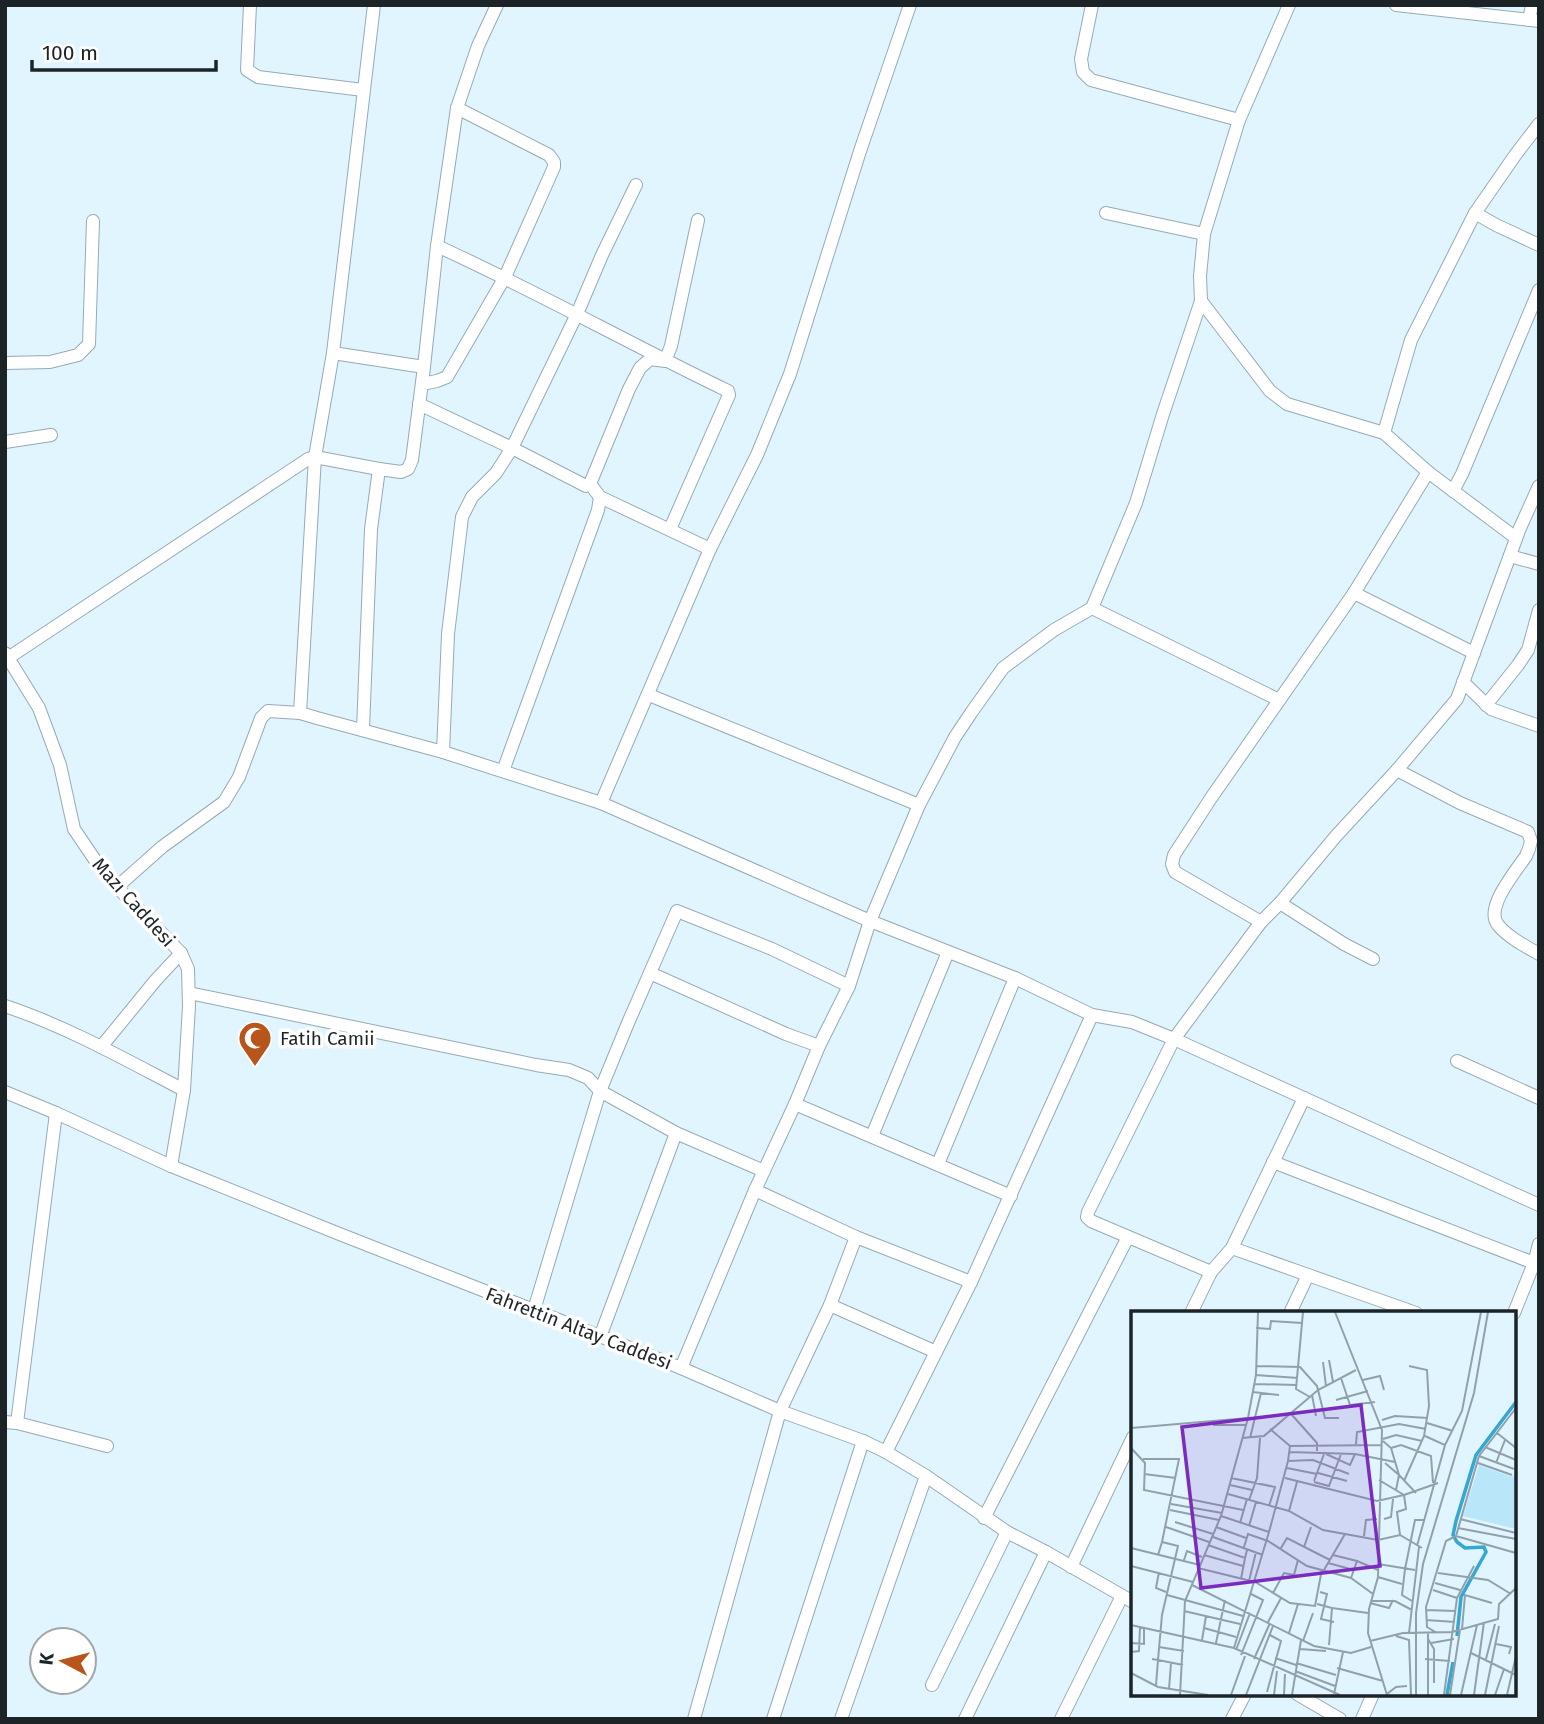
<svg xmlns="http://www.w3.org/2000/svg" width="1544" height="1724" viewBox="0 0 1544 1724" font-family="'Fira Sans',sans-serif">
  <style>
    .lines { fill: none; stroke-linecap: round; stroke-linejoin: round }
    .minor-casing { stroke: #96aab3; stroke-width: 14 }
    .minor { stroke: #fff; stroke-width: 12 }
    .labels { text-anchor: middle; stroke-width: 7; stroke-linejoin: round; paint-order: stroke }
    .street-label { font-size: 19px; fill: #1d2428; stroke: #fefffe }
    .poi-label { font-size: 19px; fill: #1d2428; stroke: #fefffe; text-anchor: start }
    .inset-river { fill: none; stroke: #36a7d0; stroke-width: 3.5 }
    .inset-road { fill: none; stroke: #92a1a9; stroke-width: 2 }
    .view { fill: #7b2cbf; fill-opacity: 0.15; stroke: #7b2cbf; stroke-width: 3.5 }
    .inset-edge { fill: none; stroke: #1d2428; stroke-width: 3.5 }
  </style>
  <rect width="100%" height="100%" fill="#e0f5ff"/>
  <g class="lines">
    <defs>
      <g id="minor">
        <path d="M250 5 247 70 258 77 363 90"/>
        <path d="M1092 5 1081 59 1083 72 1091 80 1239 120"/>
        <path d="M1396 5 1539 21"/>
        <path d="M1529 20 1532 5"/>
        <path d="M1106 213 1204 234"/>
        <path d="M1475 213 1516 154 1539 124"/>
        <path d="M437 246C536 291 630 344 728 391L729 395 670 529"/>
        <path d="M1201 301 1270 391 1287 404 1384 433 1428 472 1516 538"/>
        <path d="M333 353 424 367"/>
        <path d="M5 363 50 362 78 355 89 344 93 221"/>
        <path d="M422 384 437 381 447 377 505 277 554 167V162L549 155 457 108"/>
        <path d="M419 404 512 448 586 486 590 484 600 497 710 549"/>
        <path d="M1384 433 1411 340 1475 213 1496 225 1539 245"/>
        <path d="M5 442 51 435"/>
        <path d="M590 484 629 389 640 368 650 359 665 361 671 346 698 220"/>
        <path d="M1453 491 1462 474 1539 290"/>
        <path d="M1510 556 1539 564"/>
        <path d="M1354 593 1474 653"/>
        <path d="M1092 608 1279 700"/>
        <path d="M5 653 39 708 60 765 74 829 97 863 117 887 181 953 188 969 189 1006 184 1090 171 1166"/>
        <path d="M8 658 308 459 315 457 379 469"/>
        <path d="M1463 682 1491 709 1539 726"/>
        <path d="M649 695 919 805"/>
        <path d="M1486 705 1518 665 1528 650 1539 610"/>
        <path d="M300 713 315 457 333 353 374 5"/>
        <path d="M363 729 371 529 379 469 401 472 408 469 412 460 424 367 437 246 457 108 478 46 497 5"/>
        <path d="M443 752 601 803 870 921 1015 978 1092 1015"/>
        <path d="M1397 770 1460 803 1528 832 1531 841C1530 846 1528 852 1526 856 1516 871 1484 908 1498 925 1508 937 1525 946 1539 954"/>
        <path d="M503 771 598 510 600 497"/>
        <path d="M601 803 710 549 757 455 790 374 860 151 910 5"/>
        <path d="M117 887 162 847 224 802 239 777 261 718 268 711 300 713 317 718 443 752 448 634 462 517 472 497 496 473 512 448 577 314 602 255 636 185"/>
        <path d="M1280 903 1344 944 1373 959"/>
        <path d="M1261 922 1175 872 1172 864 1174 855 1211 798 1354 593 1428 472"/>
        <path d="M650 973 786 1034 819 1046"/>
        <path d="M189 993 536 1065 569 1070 588 1078 600 1091 676 1133 764 1171"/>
        <path d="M5 1006C68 1027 126 1060 184 1090"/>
        <path d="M101 1047 155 981 181 953"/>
        <path d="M1457 1061 1539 1098"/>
        <path d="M5 1092 56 1113 171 1166 337 1233 681 1368 780 1411 863 1441 886 1452 926 1476 1007 1532 1046 1552 1133 1602"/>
        <path d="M795 1104 1011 1196"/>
        <path d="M872 1136 948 952"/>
        <path d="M1273 1162 1534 1263"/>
        <path d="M938 1164 1015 978"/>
        <path d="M755 1190 856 1237 971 1282"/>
        <path d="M1232 1248 1308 1275 1290 1313"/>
        <path d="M1211 1272 1091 1221 1087 1217 1088 1212 1174 1039 1261 922 1280 903 1336 836 1397 770 1457 699 1520 528 1539 486"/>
        <path d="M1308 1275 1416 1313"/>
        <path d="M830 1305 936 1352"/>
        <path d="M534 1310 600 1091 628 1023 677 911 772 949 849 986"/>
        <path d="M1191 1313 1211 1272 1232 1248 1304 1098"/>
        <path d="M1514 1313 1534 1263 1539 1244"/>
        <path d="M600 1337 676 1133"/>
        <path d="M681 1368 755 1190 795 1104 819 1046 849 986 870 921 919 805 955 737 971 713 1003 668 1054 630 1092 608 1136 503 1163 414 1201 301 1200 276 1204 234 1239 120 1289 5"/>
        <path d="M5 1422 17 1423 107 1446"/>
        <path d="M17 1423 56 1113"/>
        <path d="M886 1452 971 1282 1092 1015 1132 1022 1174 1039 1539 1205"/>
        <path d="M984 1518 1128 1237"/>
        <path d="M1071 1567 1133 1437"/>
        <path d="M932 1685 1007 1532"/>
        <path d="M1297 1694 1340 1719"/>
        <path d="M694 1719 780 1411 830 1305 856 1237"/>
        <path d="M773 1719 863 1441"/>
        <path d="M841 1719 926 1476"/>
        <path d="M965 1719 1046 1552"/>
        <path d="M1061 1719 1122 1596"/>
        <path d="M1232 1719 1245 1694"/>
        <path d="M1362 1719 1373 1694"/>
      </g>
    </defs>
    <!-- minor casing -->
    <use href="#minor" class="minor-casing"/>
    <!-- minor -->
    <use href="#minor" class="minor"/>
  </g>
  <!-- icons -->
  <defs>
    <symbol id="mosque-pin" viewBox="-11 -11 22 30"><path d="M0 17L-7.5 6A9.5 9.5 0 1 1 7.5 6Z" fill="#b7551b" stroke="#fefffe"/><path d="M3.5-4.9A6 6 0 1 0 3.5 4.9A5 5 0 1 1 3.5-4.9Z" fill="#fff"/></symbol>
  </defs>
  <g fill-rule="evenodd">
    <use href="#mosque-pin" x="236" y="1019" width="38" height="52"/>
  </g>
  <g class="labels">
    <!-- street labels -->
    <g class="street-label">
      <text transform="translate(134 902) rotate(48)" y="7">Mazı Caddesi</text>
      <text transform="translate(579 1328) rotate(21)" y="7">Fahrettin Altay Caddesi</text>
    </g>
    <!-- poi labels -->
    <g class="poi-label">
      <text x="280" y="1045">Fatih Camii</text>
    </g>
  </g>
  <!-- overview -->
  <g transform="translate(1131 1311)">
    <rect width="385" height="385" fill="#e0f5ff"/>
    <path d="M348 154 381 166 385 162V218L332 205Z" fill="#bae6f9"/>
    <path class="inset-river" d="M326 325 330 286 355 241 353 236 334 237 326 231 322 224 325 210 345 144 385 91M316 384 322 351"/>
    <path class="inset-road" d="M172 1 165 78 179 86M204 1 251 119 247 266 238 298 237 322 256 384M125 17 139 18 140 10 171 12M198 49 202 71M192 51 195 75M126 55 169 56 186 75 194 107H208M125 64 167 67M210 67 219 94 244 91M232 69 249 65 253 79M124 73 165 74M122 81 148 84M181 84 185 105M205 89 237 80M161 104 186 132V140M251 109 264 105 297 107M296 112 322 120M82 114H115M0 117 117 107M139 118 159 135 251 134M366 122 385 137M111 127 133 125 187 79 225 59M119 127 130 82M252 128 265 124 291 130M252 130 260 137 268 164 285 182M225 133 226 121 268 113 295 118M314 134 331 100 350 1M159 135 157 150 182 149 218 163M354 136 385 149M0 137 14 152 13 179 112 199M260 137 270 134 300 145 302 172M158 141 224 143 264 151M195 143 219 154 224 143M348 145 383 158M12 148H48L31 231M254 152 268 164 265 179M347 152 381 164M365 152 374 129M156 157 186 163M187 162 216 170M13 163 45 167M100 167 144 176 138 195M154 167 246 190 273 184M248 169 273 184M183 170 193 143M273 170 293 125 298 95 296 59 278 55M183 171 198 175 210 143M99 174 121 179M97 183 158 200 192 219 247 229 269 224 291 237M118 189 126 167 129 127M40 193 91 202M39 199 88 209M158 200 166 171M90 205 138 221 103 337M253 208 260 206 262 188M329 208 385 222M44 211 82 223M109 212 116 188M118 215 125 191M35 216 78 231M85 216 115 227M327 217 385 228M138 221 157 150M269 224 266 201 275 198 273 184 307 172M233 225 235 209 246 208M325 225 385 242M82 226 132 244M77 234 114 247 116 239M286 235 314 134 294 125M113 236 117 223 137 230 176 255 220 267 242 283M173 236 180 216M0 237 69 254M150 237 156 227 199 249M27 244 31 231 47 235 31 304 27 349 52 354M73 244 112 255M202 244 226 250 220 267M53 249 56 240 71 246M226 250 247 259M197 252 223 259M247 253 284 259M0 255 62 271M67 257 124 271 159 292 184 295 191 258M193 259 214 223M28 261 25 277 35 281M307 262 357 269 380 283M247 266 271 273M110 268 114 247M118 270 125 241M304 272 329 279M61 274 183 335 220 342 240 336M302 279 326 287M189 281 196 283 190 308 203 311M142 282 153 262 163 264 167 249M36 284 112 305M240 290H264L281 299M281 290 271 284 274 258 284 209H293M239 292 258 297 262 289M186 293 201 297 198 334M201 297 237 302M295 299 324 300M53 300 109 313M295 309 324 311M137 311 150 287M0 314 103 337 209 384M73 317 105 326M331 318 334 284 361 292M158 322 167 293M278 322 288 236M306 322 296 316 295 296 315 230 325 225 348 145 385 97M265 325 278 329 280 384M297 328 303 338V372M71 329 75 305M172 330 182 302M239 330 272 322 321 321 367 308 368 293 385 277M0 332 13 333V317M85 332 94 289M300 332 323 328M365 333 380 336 378 343M28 336 53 340M169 338 195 340M105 339 119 302M0 341 8 340 9 316M340 342 385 364M110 344 132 289 120 283M144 347 165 354M21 348 27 349 25 374M123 348 139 312M294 348 319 350M355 348 364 313M165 352 205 364M206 357 252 370M164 360 204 375M0 362 27 376 77 384M38 378 40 352M136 381 150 330 139 324M203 383 212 341M256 383 265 376 276 375M49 384 54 290 90 205 117 107 125 64 127 1M100 384 114 345M115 384 142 315M143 384 146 360M153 384 154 363M161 384 170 329M285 384V302L292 253 343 82 357 1M297 384V322M313 384 326 287 343 255M319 384 329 319M330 384 346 314M343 384 353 311M354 384 368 315M364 384 373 358M376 384 385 345"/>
    <path class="view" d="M230 94 249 255 70 277 51 116Z"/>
    <rect width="385" height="385" class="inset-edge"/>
  </g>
  <!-- border -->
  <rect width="1544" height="1724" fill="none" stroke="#1d2428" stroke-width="14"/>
  <!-- north arrow -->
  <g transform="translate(63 1661) rotate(277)"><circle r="33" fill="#fefffe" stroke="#a4a7a8" stroke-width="2"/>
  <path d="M0-5L12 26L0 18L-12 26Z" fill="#b7551b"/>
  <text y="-10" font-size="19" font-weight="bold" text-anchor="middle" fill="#1d2428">K</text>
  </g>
  <!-- scale -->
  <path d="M32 60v10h184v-10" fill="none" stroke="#1d2428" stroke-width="3.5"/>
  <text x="42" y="60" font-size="21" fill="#1d2428" stroke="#fefffe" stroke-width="5" paint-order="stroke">100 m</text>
</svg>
